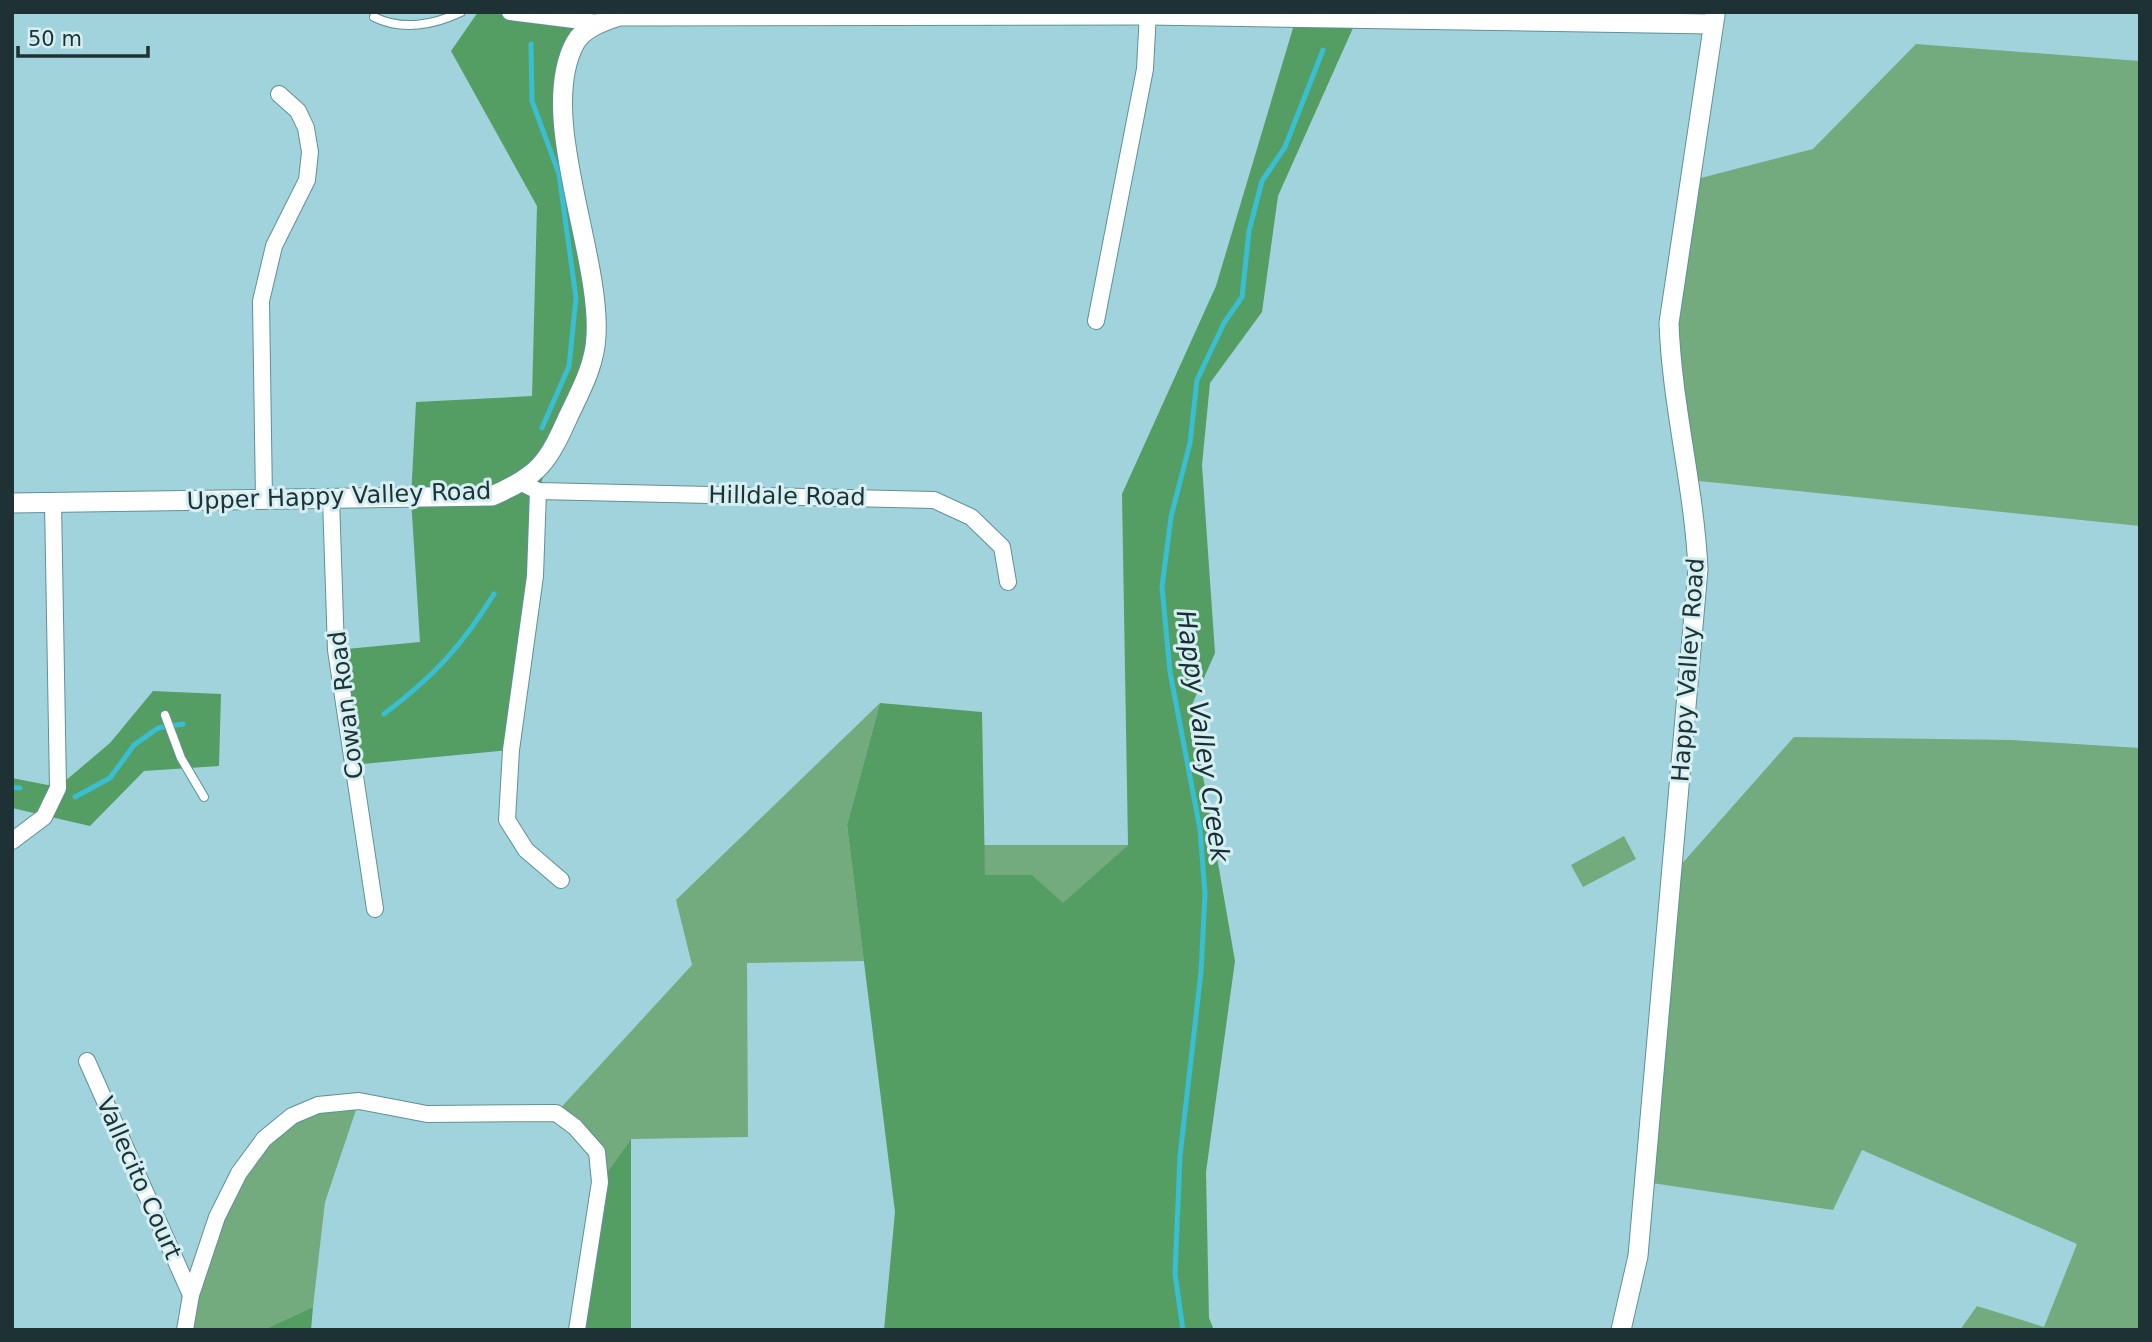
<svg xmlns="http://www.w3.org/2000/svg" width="2152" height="1342" viewBox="0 0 2152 1342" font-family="'DejaVu Sans',sans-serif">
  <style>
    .green { fill: #73ab7e }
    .forest { fill: #549e64 }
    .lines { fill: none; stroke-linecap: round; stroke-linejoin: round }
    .stream { stroke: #3abed1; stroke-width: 5 }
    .service-casing { stroke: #609098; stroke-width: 10 }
    .minor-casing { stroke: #609098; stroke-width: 18 }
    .tertiary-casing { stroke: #609098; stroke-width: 21 }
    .service { stroke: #fff; stroke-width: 8 }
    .minor { stroke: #fff; stroke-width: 16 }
    .tertiary { stroke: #fff; stroke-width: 19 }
    .labels { text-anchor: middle; stroke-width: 6; stroke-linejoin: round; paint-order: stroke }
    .street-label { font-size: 24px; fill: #1e3235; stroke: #d6eff3 }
    .water-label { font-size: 26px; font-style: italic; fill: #182e32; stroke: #d6eff3 }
  </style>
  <rect width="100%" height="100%" fill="#a1d3dc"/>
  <!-- green -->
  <g class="green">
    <path d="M1916 44 2140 61V526L1689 480 1671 365 1689 181 1813 149Z"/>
    <path d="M880 703 847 825 864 961 747 963 748 1137 631 1139 600 1182 597 1152 556 1113 692 965 676 900Z"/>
    <path d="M1794 737 2012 740 2140 748V1330H1960L1977 1306 2044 1327 2077 1244 1862 1150 1833 1210 1645 1182 1671 876Z"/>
    <path d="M1624 836 1636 859 1583 887 1571 865Z"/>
    <path d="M983 845H1128L1063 904 1032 875H985Z"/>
    <path d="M359 1101 325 1202 313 1307 263 1330H185L239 1173 292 1116Z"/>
  </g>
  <!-- forest -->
  <g class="forest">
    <path d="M478 12H595L598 23 565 72 597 334 538 491 511 750 352 765 336 650 420 642 411 498 416 402 532 396 537 206 451 51Z"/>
    <path d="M1296 18 1357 19 1278 196 1262 312 1210 383 1202 465 1215 653 1191 707 1235 961 1206 1172 1209 1318 1214 1330H884L895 1212 847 825 880 703 982 712 985 875H1032L1063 903 1128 845 1122 494 1216 286Z"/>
    <path d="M153 691 221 694 219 766 144 771 90 826 12 808V778L58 787 110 743Z"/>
    <path d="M631 1139V1330H577L600 1182Z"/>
    <path d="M313 1307 311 1330H263Z"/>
  </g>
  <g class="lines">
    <!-- stream -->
    <g class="stream">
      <path d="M531 44 532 101 559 174 576 298 569 366 542 428"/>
      <path d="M384 714C433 677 462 646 494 594"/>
      <path d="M12 787 20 788"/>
      <path d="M75 797 110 778 134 745 158 728 183 724"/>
      <path d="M1183 1330 1175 1274 1180 1156 1201 972 1205 894 1200 829 1170 672 1162 587 1171 517 1190 443 1197 380 1224 323 1242 297 1249 231 1262 181 1285 147 1323 50"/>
    </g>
    <defs>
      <g id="service">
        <path d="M374 17C402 31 434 25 461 12"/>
        <path d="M165 715 181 758 204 797"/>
      </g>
      <g id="minor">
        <path d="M510 12 598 23"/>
        <path d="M1096 321 1145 69 1148 12"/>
        <path d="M522 483 538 491 934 500 971 517 1002 547 1008 582"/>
        <path d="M538 491 535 576 511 750 507 820 526 850 561 880"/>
        <path d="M331 499 336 650 375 909"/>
        <path d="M264 500 261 301 274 246 307 180 310 152 306 128 298 111 279 94"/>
        <path d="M12 841 44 817 58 788 53 502"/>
        <path d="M87 1061 191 1295"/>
        <path d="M185 1330 191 1295 217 1217 239 1173 264 1139 292 1116 318 1105 359 1101 427 1114 556 1113 575 1127 597 1152 600 1182 577 1330"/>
      </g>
      <g id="tertiary">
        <path d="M12 503 492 496C540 475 548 462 569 415 581 390 595 364 596 336 601 254 536 115 575 43 583 28 604 21 619 16L1148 15 1711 24"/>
        <path d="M1621 1330 1638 1256 1698 569C1694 486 1672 406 1669 323L1715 15"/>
      </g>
    </defs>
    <!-- service casing -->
    <use href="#service" class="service-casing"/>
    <!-- minor casing -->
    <use href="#minor" class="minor-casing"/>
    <!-- tertiary casing -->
    <use href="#tertiary" class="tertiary-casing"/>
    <!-- service -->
    <use href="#service" class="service"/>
    <!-- minor -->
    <use href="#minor" class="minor"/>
    <!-- tertiary -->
    <use href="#tertiary" class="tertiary"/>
  </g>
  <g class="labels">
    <!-- street labels -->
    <g class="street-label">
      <text transform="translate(339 496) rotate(-2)" y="8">Upper Happy Valley Road</text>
      <text transform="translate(787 496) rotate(1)" y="8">Hilldale Road</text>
      <text transform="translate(1688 670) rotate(-86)" y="8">Happy Valley Road</text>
      <text transform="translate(346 705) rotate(-97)" y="8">Cowan Road</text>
      <text transform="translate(139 1178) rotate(66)" y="8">Vallecito Court</text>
    </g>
    <!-- water labels -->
    <g class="water-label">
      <text transform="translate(1203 736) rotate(82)" y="9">Happy Valley Creek</text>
    </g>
  </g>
  <!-- border -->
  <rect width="2152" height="1342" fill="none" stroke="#1e3235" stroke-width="28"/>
  <!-- scale -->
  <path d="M18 46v10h130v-10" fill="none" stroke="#1e3235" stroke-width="3.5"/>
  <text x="28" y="46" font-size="21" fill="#1e3235" stroke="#d6eff3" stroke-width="5" paint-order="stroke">50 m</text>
</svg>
